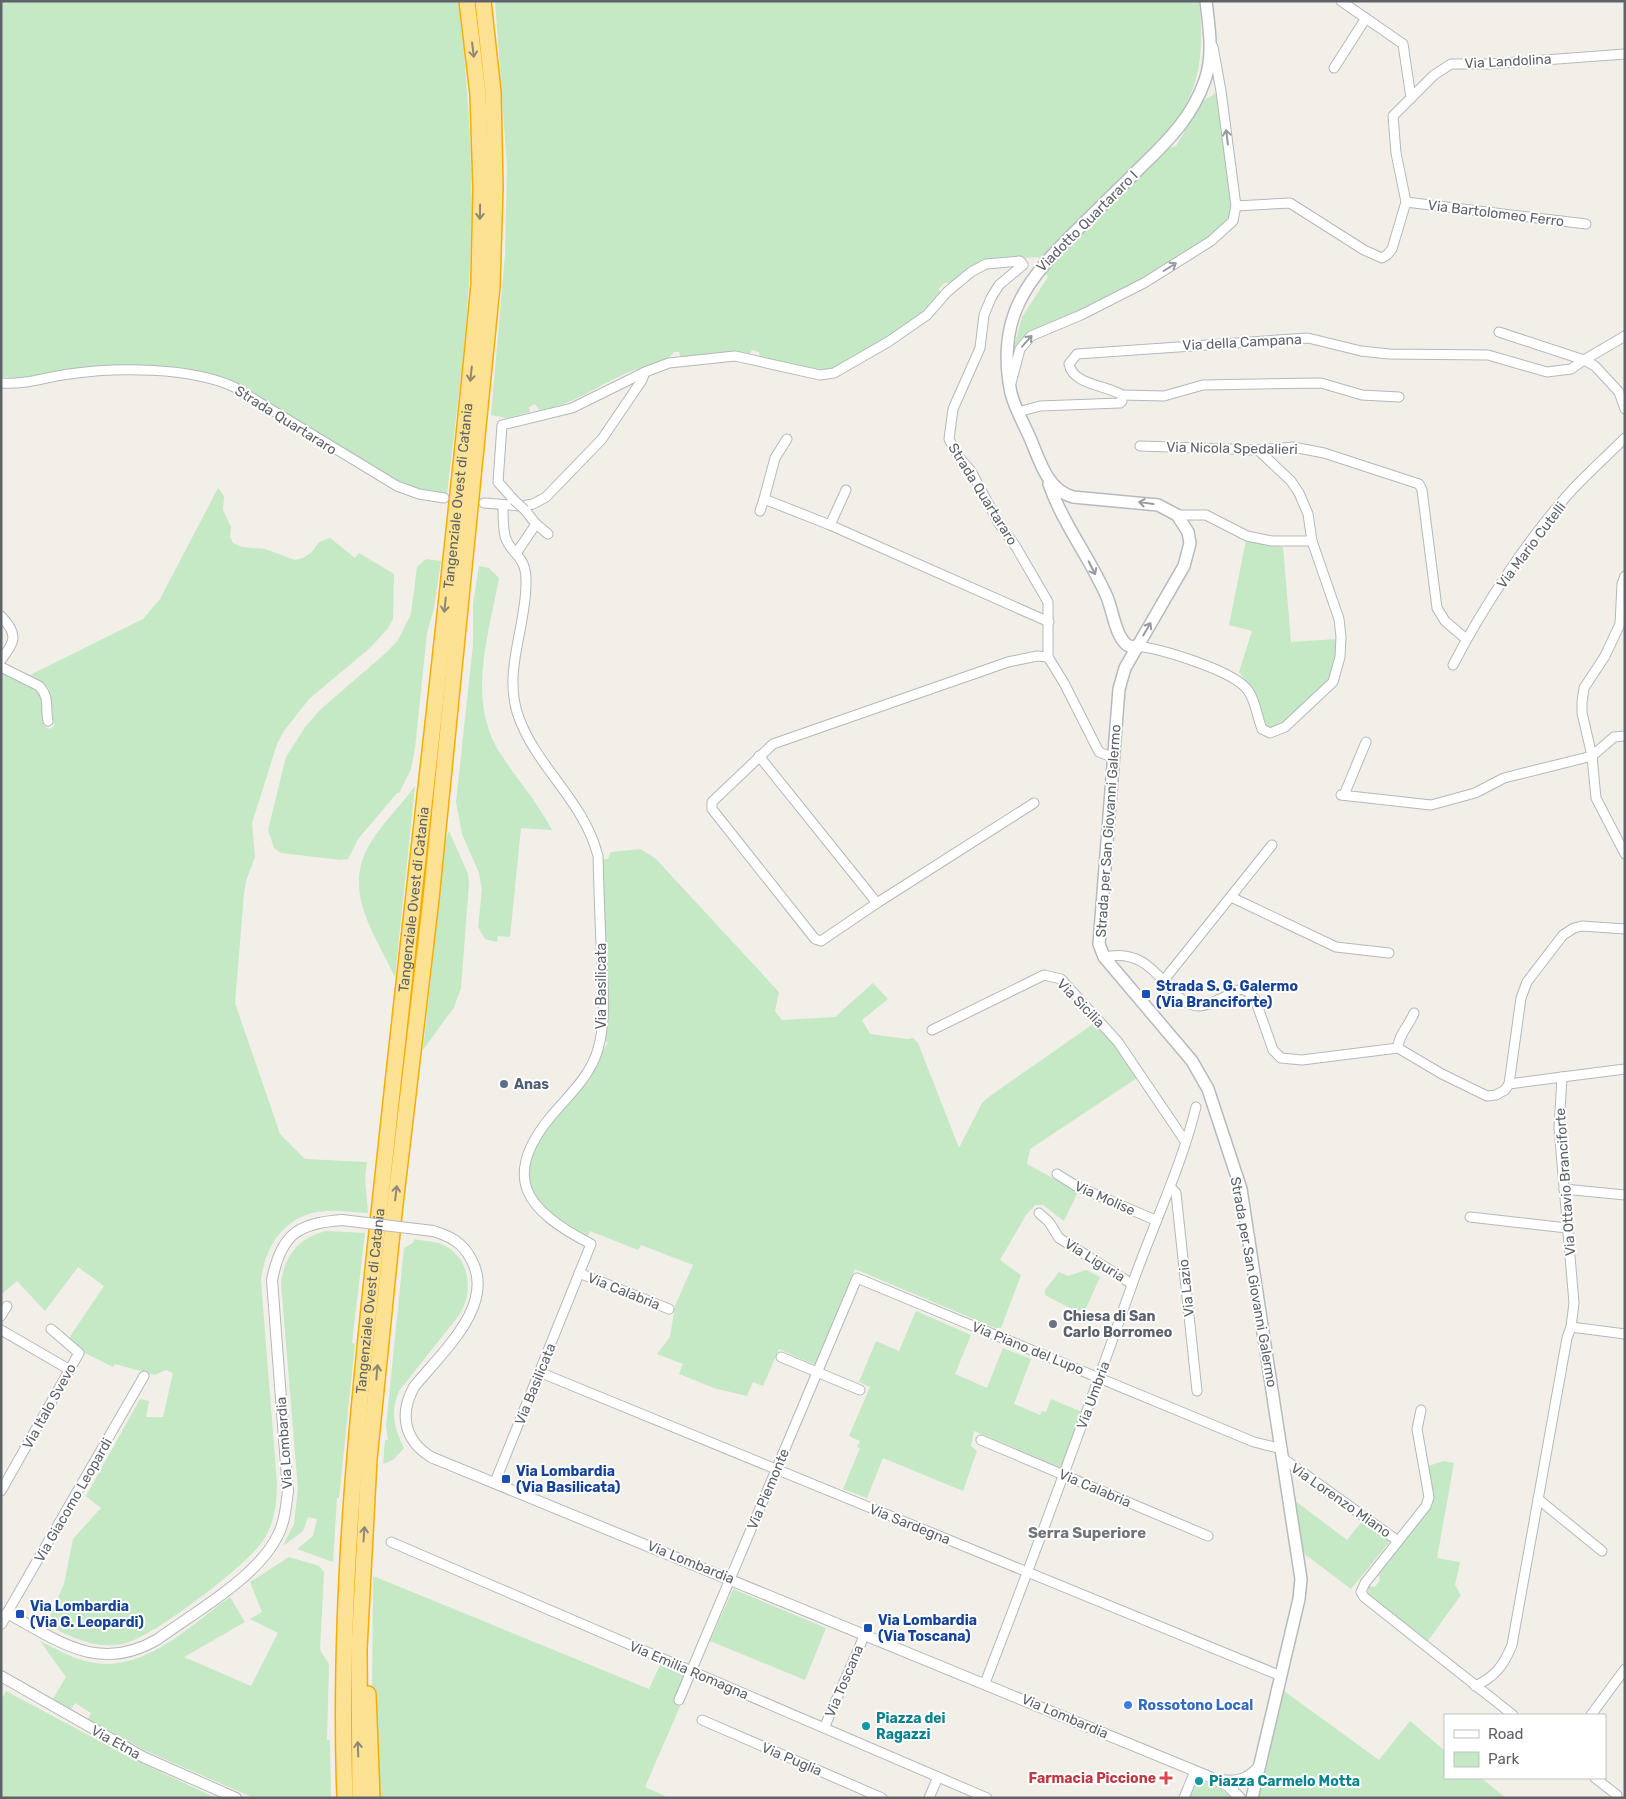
<svg xmlns="http://www.w3.org/2000/svg" width="1626" height="1799" viewBox="0 0 1626 1799" font-family="Rubik,sans-serif">
  <style>
    .green { fill: #c5e8c5 }
    .lines { fill: none; stroke-linecap: round; stroke-linejoin: round }
    .minor-casing { stroke: #b5b8bc; stroke-width: 11 }
    .tertiary-casing { stroke: #b5b8bc; stroke-width: 12 }
    .secondary-casing { stroke: #b6babf; stroke-width: 14 }
    .motorway-casing { stroke: #f9ab00; stroke-width: 18 }
    .minor { stroke: #fff; stroke-width: 9 }
    .tertiary { stroke: #fff; stroke-width: 10 }
    .secondary { stroke: #fff; stroke-width: 11 }
    .motorway { stroke: #fde293; stroke-width: 15 }
    .minor-bridge-casing { stroke: #b5b8bc; stroke-width: 11; stroke-linecap: butt }
    .tertiary-bridge-casing { stroke: #b5b8bc; stroke-width: 12; stroke-linecap: butt }
    .minor-bridge { stroke: #fff; stroke-width: 9 }
    .tertiary-bridge { stroke: #fff; stroke-width: 10 }
    .oneway { stroke: #8e8975 }
    .oneway2 { stroke: #979a9d }
    .transit-dot { fill: #1a4fb4; stroke: #fff; stroke-width: 2 }
    .service-dot { fill: #5c6f8a; stroke: #fff; stroke-width: 2 }
    .worship-dot { fill: #6b7280; stroke: #fff; stroke-width: 2 }
    .shop-dot { fill: #3f7fe0; stroke: #fff; stroke-width: 2 }
    .culture-dot { fill: #0f9aa8; stroke: #fff; stroke-width: 2 }
    .health-dot { fill: #e0444e; stroke: #fff; stroke-width: 2 }
    .labels { text-anchor: middle; stroke-width: 4; stroke-linejoin: round; paint-order: stroke }
    .street-label { font-size: 14px; fill: #5f6368; stroke: #fff }
    .transit-label { font-size: 14px; font-weight: bold; fill: #164399; stroke: #fff; text-anchor: start }
    .service-label { font-size: 14px; font-weight: bold; fill: #4e5e75; stroke: #fff; text-anchor: start }
    .worship-label { font-size: 14px; font-weight: bold; fill: #5b616d; stroke: #fff; text-anchor: start }
    .shop-label { font-size: 14px; font-weight: bold; fill: #366cbe; stroke: #fff; text-anchor: start }
    .culture-label { font-size: 14px; font-weight: bold; fill: #0d838f; stroke: #fff; text-anchor: start }
    .health-label { font-size: 14px; font-weight: bold; fill: #be3a42; stroke: #fff; text-anchor: end }
    .neighbourhood-label { font-size: 15px; font-weight: bold; fill: #70757a; stroke: #fff }
  </style>
  <rect width="100%" height="100%" fill="#f1efe8"/>
  <!-- green -->
  <g class="green">
    <path d="M1 1H458C468 79 473 158 471 237 469 323 457 409 447 494L408 487 257 398 165 367 62 370 30 379 1 377Z"/>
    <path d="M495 1H1199C1205 58 1200 98 1159 140L1169 148 1176 146 1203 101 1217 92 1231 205 1229 219 1209 237 1142 280 1061 319 1029 331 1014 347 1022 317 1048 277 1038 257 988 261 954 283H944L939 289 942 294C916 328 868 352 830 372L760 357 759 352 752 350 749 355 681 358 679 352H674C664 366 644 366 629 372 598 385 572 406 539 410L535 404 529 407 530 412 507 418 491 415 505 254 507 166Z"/>
    <path d="M218 488 224 496 223 510 231 527 230 537 233 543 242 547 265 549 295 560 303 558 312 552 319 542 330 538 355 558 359 553 394 574 393 619 388 628 371 647 309 699 284 731 277 744 252 823 255 857 246 881 244 894 235 1003 280 1134 305 1159 367 1162 365 1178 368 1213C351 1212 334 1209 318 1212 283 1217 264 1249 261 1281L277 1484C277 1504 274 1525 262 1542 246 1566 149 1640 122 1644 93 1649 71 1637 46 1624L64 1584 73 1539 101 1508 86 1496 140 1399 149 1401 146 1417H163L173 1373 166 1370 155 1375 115 1364 113 1367 85 1353 69 1338 104 1286 78 1267 45 1311 17 1281 1 1295V672L39 691 43 701 41 704 44 726 50 729 54 726 49 689 44 683 28 676 143 619 160 599Z"/>
    <path d="M1246 540 1283 547 1291 642 1337 639C1337 652 1336 665 1331 678 1326 689 1284 725 1272 730L1266 728 1264 723 1254 692 1239 672 1252 631 1229 625Z"/>
    <path d="M426 559 441 561 434 608 427 633 415 748 411 769 399 793H397L358 839 348 859 341 860 281 853 274 848 268 830 286 757 306 726 321 709 387 652 398 640 411 614 417 567Z"/>
    <path d="M479 566 489 568 499 578C489 634 467 697 498 750 515 777 537 801 552 830L521 828 510 937 498 936 497 942 485 939 478 927 482 890 479 873 462 834 456 802 473 645V604Z"/>
    <path d="M415 786 395 977C376 935 341 891 370 844 382 823 401 806 415 786Z"/>
    <path d="M449 831 468 874 469 883 461 988 454 1007 423 1050 445 842Z"/>
    <path d="M640 849 655 858 779 992 775 1011 782 1020 835 1017 873 983 888 999 862 1020 870 1034 907 1039 913 1038 918 1043 959 1148 982 1103 990 1096 1096 1022 1113 1042 1137 1078 1030 1149 1027 1164 1078 1192 1064 1221 1043 1205H1035L1026 1215 1000 1260 1021 1275 1001 1328H995L855 1269 815 1365 779 1349 763 1386 753 1382 747 1396 714 1388 679 1374 683 1364 657 1354 670 1337 675 1306 693 1265 641 1245 638 1250 590 1231 587 1239C566 1226 527 1207 528 1177 528 1165 534 1152 539 1141L608 1043 604 1040 608 1018 602 859H608L611 852Z"/>
    <path d="M326 1231 365 1233 352 1343 355 1344 339 1498H337L333 1562 297 1549 313 1536 317 1519 308 1517 303 1531 283 1546 294 1524 298 1489 281 1283C285 1255 298 1238 326 1231Z"/>
    <path d="M414 1239C423 1241 433 1241 441 1244 470 1256 474 1290 460 1314L399 1391C390 1412 394 1428 404 1448L393 1460 383 1464 385 1440H388L386 1427 404 1248 413 1243Z"/>
    <path d="M1086 1270 1100 1277 1083 1315 1045 1295V1290L1059 1272 1068 1276Z"/>
    <path d="M916 1311 971 1335 955 1374 987 1388 1003 1348 1031 1359 1014 1404 1040 1415 1042 1411 1046 1412 1051 1399 1082 1412 1062 1468 974 1431 971 1446 977 1451 963 1491 883 1458 867 1498 843 1489 860 1448 857 1447 860 1441 849 1436 870 1387 859 1382 876 1341 899 1351Z"/>
    <path d="M1444 1461 1454 1463 1437 1558 1460 1562 1455 1585 1461 1595 1427 1642 1371 1598 1368 1593 1369 1586 1375 1587 1380 1580 1378 1574 1430 1507 1433 1498 1428 1466Z"/>
    <path d="M1294 1500 1347 1540 1363 1520 1391 1540 1351 1589 1302 1552Z"/>
    <path d="M289 1557 319 1566 324 1572 320 1650 329 1664 327 1740H330L331 1798H254L144 1750 88 1719 91 1713 75 1703 71 1709 53 1699 66 1677 40 1641C56 1649 71 1658 89 1662 144 1674 189 1626 230 1597L245 1622 184 1657 251 1686 278 1633 250 1619 262 1612 250 1582Z"/>
    <path d="M373 1576 649 1689 660 1665 684 1674 674 1700 681 1704 645 1787 669 1798H376L372 1698Z"/>
    <path d="M733 1589 826 1628 805 1680 710 1641Z"/>
    <path d="M6 1691 133 1759 216 1798H1V1700Z"/>
    <path d="M1284 1691 1379 1760 1410 1721 1445 1751V1778H1481L1506 1798H1259Z"/>
    <path d="M1195 1778 1221 1789 1232 1798H1187Z"/>
  </g>
  <g class="lines">
    <defs>
      <g id="minor">
        <path d="M1341 1 1403 44 1411 98"/>
        <path d="M1334 68 1366 18"/>
        <path d="M1406 202 1586 224"/>
        <path d="M1236 206 1290 203 1364 250 1382 258 1387 255 1392 249 1406 202 1396 153 1393 116 1434 75 1451 64H1489L1625 54"/>
        <path d="M1499 332 1584 360 1625 336"/>
        <path d="M1 383C26 385 45 377 69 374 116 367 191 367 234 387L397 486 419 494 444 498"/>
        <path d="M1011 383 1020 349 1031 336 1081 315 1144 283 1211 241 1233 221 1236 206 1221 91 1213 47"/>
        <path d="M1122 395 1164 396 1203 385 1321 383 1362 395 1399 397"/>
        <path d="M1018 412 1040 406 1120 403 1122 401V395C1106 385 1073 385 1069 364L1077 354 1308 338 1361 351 1389 354 1488 355 1547 372 1571 369 1584 360 1595 366 1619 392 1625 409"/>
        <path d="M1140 446 1258 450 1293 447 1324 453 1419 484 1422 490 1437 608 1445 621 1466 639"/>
        <path d="M764 499 775 458 787 439"/>
        <path d="M514 500 498 482 502 425 572 408 645 372"/>
        <path d="M484 503 521 506 533 504 546 497 602 439 642 380 645 372 669 363 735 356 820 375 834 373 888 342 927 315 947 292 971 272 986 264 1020 261 1023 265 999 285 991 298 984 315 980 348 953 409 949 439 958 456 971 471 998 522 1016 547 1048 602V657L1064 683 1099 752 1114 758"/>
        <path d="M760 511 764 499 830 525 1049 622"/>
        <path d="M1177 515H1206L1247 536 1272 541H1312"/>
        <path d="M536 524 548 534"/>
        <path d="M830 525 846 490"/>
        <path d="M517 552 536 524 525 510"/>
        <path d="M1625 576 1622 584 1620 624 1605 656 1584 688 1582 702V713L1592 756 1596 798 1625 854"/>
        <path d="M1 616C18 635 16 640 1 660"/>
        <path d="M1137 646C1161 649 1237 671 1249 692 1256 703 1257 717 1262 729L1270 733 1285 727 1333 682 1340 657 1341 637 1339 619 1312 541 1308 514 1299 493 1291 481 1258 450"/>
        <path d="M1453 665C1483 607 1529 537 1573 489 1590 471 1608 455 1625 438"/>
        <path d="M1 667 39 686C50 697 45 707 48 721"/>
        <path d="M759 756 877 903"/>
        <path d="M1341 795 1431 805 1475 793 1504 778 1592 756 1614 737 1625 736"/>
        <path d="M1344 795 1366 742"/>
        <path d="M1034 803 877 903 821 941 815 939 712 809V802L773 744 1008 662 1037 656 1048 657"/>
        <path d="M1231 897 1336 947 1389 953"/>
        <path d="M1104 957C1158 945 1165 1003 1198 1006 1208 1007 1230 993 1241 989L1247 991 1255 999 1273 1050 1281 1058 1302 1060 1398 1048 1442 1074 1487 1096 1496 1095 1505 1090 1509 1084 1562 1077 1559 1128 1574 1303 1571 1327 1567 1338 1512 1645C1504 1665 1495 1677 1475 1686"/>
        <path d="M1164 980 1272 845"/>
        <path d="M932 1030 1044 975 1061 979 1118 1042 1185 1141"/>
        <path d="M1398 1048C1398 1035 1409 1026 1414 1013"/>
        <path d="M1562 1077 1625 1069"/>
        <path d="M1509 1084 1521 998 1527 982 1563 935 1574 928 1582 926 1625 929"/>
        <path d="M1057 1174 1076 1186 1155 1220"/>
        <path d="M1171 1188 1176 1193 1197 1391"/>
        <path d="M1564 1189 1625 1195"/>
        <path d="M1039 1213 1049 1222 1059 1238 1132 1284"/>
        <path d="M1470 1217 1567 1228"/>
        <path d="M579 1273 669 1309"/>
        <path d="M1 1316 7 1306"/>
        <path d="M1571 1327 1625 1334"/>
        <path d="M1 1330 70 1370"/>
        <path d="M781 1357 860 1390"/>
        <path d="M539 1372 1281 1676"/>
        <path d="M1421 1410 1417 1429 1429 1497 1426 1506 1365 1583 1361 1592 1364 1597 1513 1715"/>
        <path d="M981 1440 1208 1536"/>
        <path d="M1284 1459 1398 1541"/>
        <path d="M495 1482 591 1244C526 1211 499 1177 553 1114 570 1094 591 1075 598 1049 606 1021 603 992 602 962 600 927 599 892 598 856 584 801 538 769 519 718 502 673 526 629 526 583 527 554 510 555 505 536 503 527 503 515 503 506"/>
        <path d="M1 1491 79 1353 51 1329"/>
        <path d="M1538 1499 1602 1551"/>
        <path d="M391 1542 987 1798"/>
        <path d="M7 1613 144 1376"/>
        <path d="M985 1683C1036 1551 1085 1418 1132 1285 1153 1225 1181 1168 1196 1107"/>
        <path d="M679 1700 857 1278 1254 1442 1282 1449"/>
        <path d="M1591 1715 1625 1669"/>
        <path d="M702 1720 882 1798"/>
        <path d="M824 1728 865 1634"/>
        <path d="M1595 1778 1617 1795"/>
        <path d="M929 1798 938 1777"/>
        <path d="M1184 1798 1195 1771"/>
      </g>
      <g id="tertiary">
        <path d="M433 1231C450 1236 463 1243 471 1259 497 1305 441 1353 414 1387 399 1414 404 1440 431 1457L1210 1777 1228 1786 1240 1798"/>
        <path d="M1 1624 7 1613C59 1641 99 1674 158 1639 195 1612 258 1577 278 1535 285 1521 286 1506 288 1491L272 1280C281 1235 297 1223 342 1220"/>
        <path d="M1 1676 143 1757 236 1798"/>
        <path d="M1221 1780C1238 1783 1250 1778 1260 1765"/>
      </g>
      <g id="secondary">
        <path d="M1206 1C1209 27 1214 55 1205 80 1193 115 1170 139 1144 164 1122 186 1100 207 1079 228 1028 278 995 317 1011 393 1015 409 1024 424 1030 438 1040 461 1047 490 1073 497L1158 505 1177 515 1188 532 1190 543 1184 566 1125 668 1119 689 1099 944 1104 957 1192 1061 1208 1089 1241 1189 1301 1579 1299 1599 1252 1798"/>
        <path d="M1049 484C1063 524 1090 558 1107 597 1113 611 1116 642 1131 647L1137 646"/>
      </g>
      <g id="motorway">
        <path d="M368 1694 372 1798"/>
        <path id="s1" d="M345 1798C337 1584 362 1370 385 1158 416 866 452 575 479 284L481 188 478 94 467 1"/>
        <path d="M360 1798 359 1649 369 1459 394 1213 431 899 492 286 495 186 493 92 483 1"/>
      </g>
    </defs>
    <!-- minor casing -->
    <use href="#minor" class="minor-casing"/>
    <!-- tertiary casing -->
    <use href="#tertiary" class="tertiary-casing"/>
    <!-- secondary casing -->
    <use href="#secondary" class="secondary-casing"/>
    <!-- motorway casing -->
    <use href="#motorway" class="motorway-casing"/>
    <!-- minor -->
    <use href="#minor" class="minor"/>
    <!-- tertiary -->
    <use href="#tertiary" class="tertiary"/>
    <!-- secondary -->
    <use href="#secondary" class="secondary"/>
    <!-- motorway -->
    <use href="#motorway" class="motorway"/>
    <defs>
      <path id="minor-bridge" d="M514 500 525 510"/>
      <path id="tertiary-bridge" d="M342 1220 433 1231"/>
    </defs>
    <!-- minor-bridge casing -->
    <use href="#minor-bridge" class="minor-bridge-casing"/>
    <!-- tertiary-bridge casing -->
    <use href="#tertiary-bridge" class="tertiary-bridge-casing"/>
    <!-- minor-bridge -->
    <use href="#minor-bridge" class="minor-bridge"/>
    <!-- tertiary-bridge -->
    <use href="#tertiary-bridge" class="tertiary-bridge"/>
  </g>
  <!-- one-way arrows -->
  <defs><path id="oneway-shaft" d="M-6 0H5M1.5-3L5.5 0L1.5 3" fill="none" stroke-width="1.6" stroke-linecap="round" stroke-linejoin="round" transform="scale(1.25)"/></defs>
  <g class="oneway">
    <use href="#oneway-shaft" transform="translate(473 50) rotate(83)"/>
    <use href="#oneway-shaft" transform="translate(480 212) rotate(91)"/>
    <use href="#oneway-shaft" transform="translate(471 374) rotate(96)"/>
    <use href="#oneway-shaft" transform="translate(445 605) rotate(96)"/>
    <use href="#oneway-shaft" transform="translate(396 1193) rotate(-83)"/>
    <use href="#oneway-shaft" transform="translate(377 1372) rotate(-85)"/>
    <use href="#oneway-shaft" transform="translate(364 1534) rotate(-86)"/>
    <use href="#oneway-shaft" transform="translate(358 1749) rotate(-92)"/>
  </g>
  <g class="oneway2">
    <use href="#oneway-shaft" transform="translate(1227 137) rotate(-97)"/>
    <use href="#oneway-shaft" transform="translate(1170 267) rotate(-32)"/>
    <use href="#oneway-shaft" transform="translate(1027 341) rotate(-48)"/>
    <use href="#oneway-shaft" transform="translate(1146 503) rotate(-172)"/>
    <use href="#oneway-shaft" transform="translate(1092 568) rotate(63)"/>
    <use href="#oneway-shaft" transform="translate(1147 629) rotate(-60)"/>
  </g>
  <!-- markers -->
  <g class="transit-dot">
    <rect x="1141" y="989" width="10" height="10" rx="2.5"/>
    <rect x="501" y="1474" width="10" height="10" rx="2.5"/>
    <rect x="15" y="1609" width="10" height="10" rx="2.5"/>
    <rect x="863" y="1623" width="10" height="10" rx="2.5"/>
  </g>
  <circle class="service-dot" cx="504" cy="1084" r="5"/>
  <circle class="worship-dot" cx="1053" cy="1324" r="5"/>
  <circle class="shop-dot" cx="1128" cy="1705" r="5"/>
  <g class="culture-dot">
    <circle cx="866" cy="1726" r="5"/>
    <circle cx="1199" cy="1781" r="5"/>
  </g>
  <path class="health-dot" d="M1163.5 1770.5h5v5h5v5h-5v5h-5v-5h-5v-5h5z"/>
  <g class="labels">
    <!-- street labels -->
    <g class="street-label">
      <text transform="translate(1508 61) rotate(-3)" y="5">Via Landolina</text>
      <text transform="translate(1496 213) rotate(7)" y="5">Via Bartolomeo Ferro</text>
      <text transform="translate(1087 221) rotate(-45)" y="5">Viadotto Quartararo I</text>
      <text transform="translate(1242 342) rotate(-3)" y="5">Via della Campana</text>
      <text transform="translate(286 420) rotate(32)" y="5">Strada Quartararo</text>
      <text transform="translate(1232 448) rotate(1)" y="5">Via Nicola Spedalieri</text>
      <text transform="translate(983 494) rotate(58)" y="5">Strada Quartararo</text>
      <text dy="5" stroke="none"><textPath href="#s1" startOffset="1308">Tangenziale Ovest di Catania</textPath></text>
      <text transform="translate(1531 545) rotate(-53)" y="5">Via Mario Cutelli</text>
      <text transform="translate(1108 831) rotate(-86)" y="5">Strada per San Giovanni Galermo</text>
      <text dy="5" stroke="none"><textPath href="#s1" startOffset="902">Tangenziale Ovest di Catania</textPath></text>
      <text transform="translate(601 986) rotate(-90)" y="5">Via Basilicata</text>
      <text transform="translate(1081 1003) rotate(46)" y="5">Via Sicilia</text>
      <text transform="translate(1565 1182) rotate(-94)" y="5">Via Ottavio Branciforte</text>
      <text transform="translate(1105 1198) rotate(24)" y="5">Via Molise</text>
      <text transform="translate(1095 1260) rotate(32)" y="5">Via Liguria</text>
      <text transform="translate(1254 1282) rotate(80)" y="5">Strada per San Giovanni Galermo</text>
      <text transform="translate(1186 1288) rotate(-96)" y="5">Via Lazio</text>
      <text transform="translate(624 1291) rotate(22)" y="5">Via Calabria</text>
      <text dy="5" stroke="none"><textPath href="#s1" startOffset="498">Tangenziale Ovest di Catania</textPath></text>
      <text transform="translate(1028 1348) rotate(22)" y="5">Via Piano del Lupo</text>
      <text transform="translate(535 1384) rotate(-68)" y="5">Via Basilicata</text>
      <text transform="translate(1093 1395) rotate(-70)" y="5">Via Umbria</text>
      <text transform="translate(49 1406) rotate(-61)" y="5">Via Italo Svevo</text>
      <text transform="translate(284 1443) rotate(-94)" y="5">Via Lombardia</text>
      <text transform="translate(1095 1488) rotate(23)" y="5">Via Calabria</text>
      <text transform="translate(768 1489) rotate(-67)" y="5">Via Piemonte</text>
      <text transform="translate(73 1500) rotate(-60)" y="5">Via Giacomo Leopardi</text>
      <text transform="translate(1341 1500) rotate(35)" y="5">Via Lorenzo Miano</text>
      <text transform="translate(910 1524) rotate(22)" y="5">Via Sardegna</text>
      <text transform="translate(691 1562) rotate(22)" y="5">Via Lombardia</text>
      <text transform="translate(689 1670) rotate(23)" y="5">Via Emilia Romagna</text>
      <text transform="translate(844 1681) rotate(-67)" y="5">Via Toscana</text>
      <text transform="translate(1065 1716) rotate(23)" y="5">Via Lombardia</text>
      <text transform="translate(116 1742) rotate(29)" y="5">Via Etna</text>
      <text transform="translate(792 1759) rotate(23)" y="5">Via Puglia</text>
    </g>
    <!-- transit labels -->
    <g class="transit-label">
      <text x="1156" y="991">Strada S. G. Galermo<tspan x="1156" dy="16">(Via Branciforte)</tspan></text>
      <text x="516" y="1476">Via Lombardia<tspan x="516" dy="16">(Via Basilicata)</tspan></text>
      <text x="30" y="1611">Via Lombardia<tspan x="30" dy="16">(Via G. Leopardi)</tspan></text>
      <text x="878" y="1625">Via Lombardia<tspan x="878" dy="16">(Via Toscana)</tspan></text>
    </g>
    <!-- service labels -->
    <g class="service-label">
      <text x="514" y="1089">Anas</text>
    </g>
    <!-- worship labels -->
    <g class="worship-label">
      <text x="1063" y="1321">Chiesa di San<tspan x="1063" dy="16">Carlo Borromeo</tspan></text>
    </g>
    <!-- shop labels -->
    <g class="shop-label">
      <text x="1138" y="1710">Rossotono Local</text>
    </g>
    <!-- culture labels -->
    <g class="culture-label">
      <text x="876" y="1723">Piazza dei<tspan x="876" dy="16">Ragazzi</tspan></text>
      <text x="1209" y="1786">Piazza Carmelo Motta</text>
    </g>
    <!-- health labels -->
    <g class="health-label">
      <text x="1156" y="1783">Farmacia Piccione</text>
    </g>
    <!-- neighbourhood labels -->
    <g class="neighbourhood-label">
      <text x="1087" y="1538">Serra Superiore</text>
    </g>
  </g>
  <!-- border -->
  <rect width="1626" height="1799" fill="none" stroke="#5f6368" stroke-width="5"/>
  <!-- legend -->
  <rect x="1444" y="1714" width="162" height="65" fill="#ffffff" stroke="#bfc1c3"/>
  <rect x="1454" y="1730" width="25" height="8" fill="#ffffff" stroke="#bfc1c3"/>
  <text x="1488" y="1739" font-size="15" fill="#5f6368">Road</text>
  <rect x="1454" y="1752" width="25" height="15" fill="#c5e8c5" stroke="#bfc1c3"/>
  <text x="1488" y="1764" font-size="15" fill="#5f6368">Park</text>
</svg>
